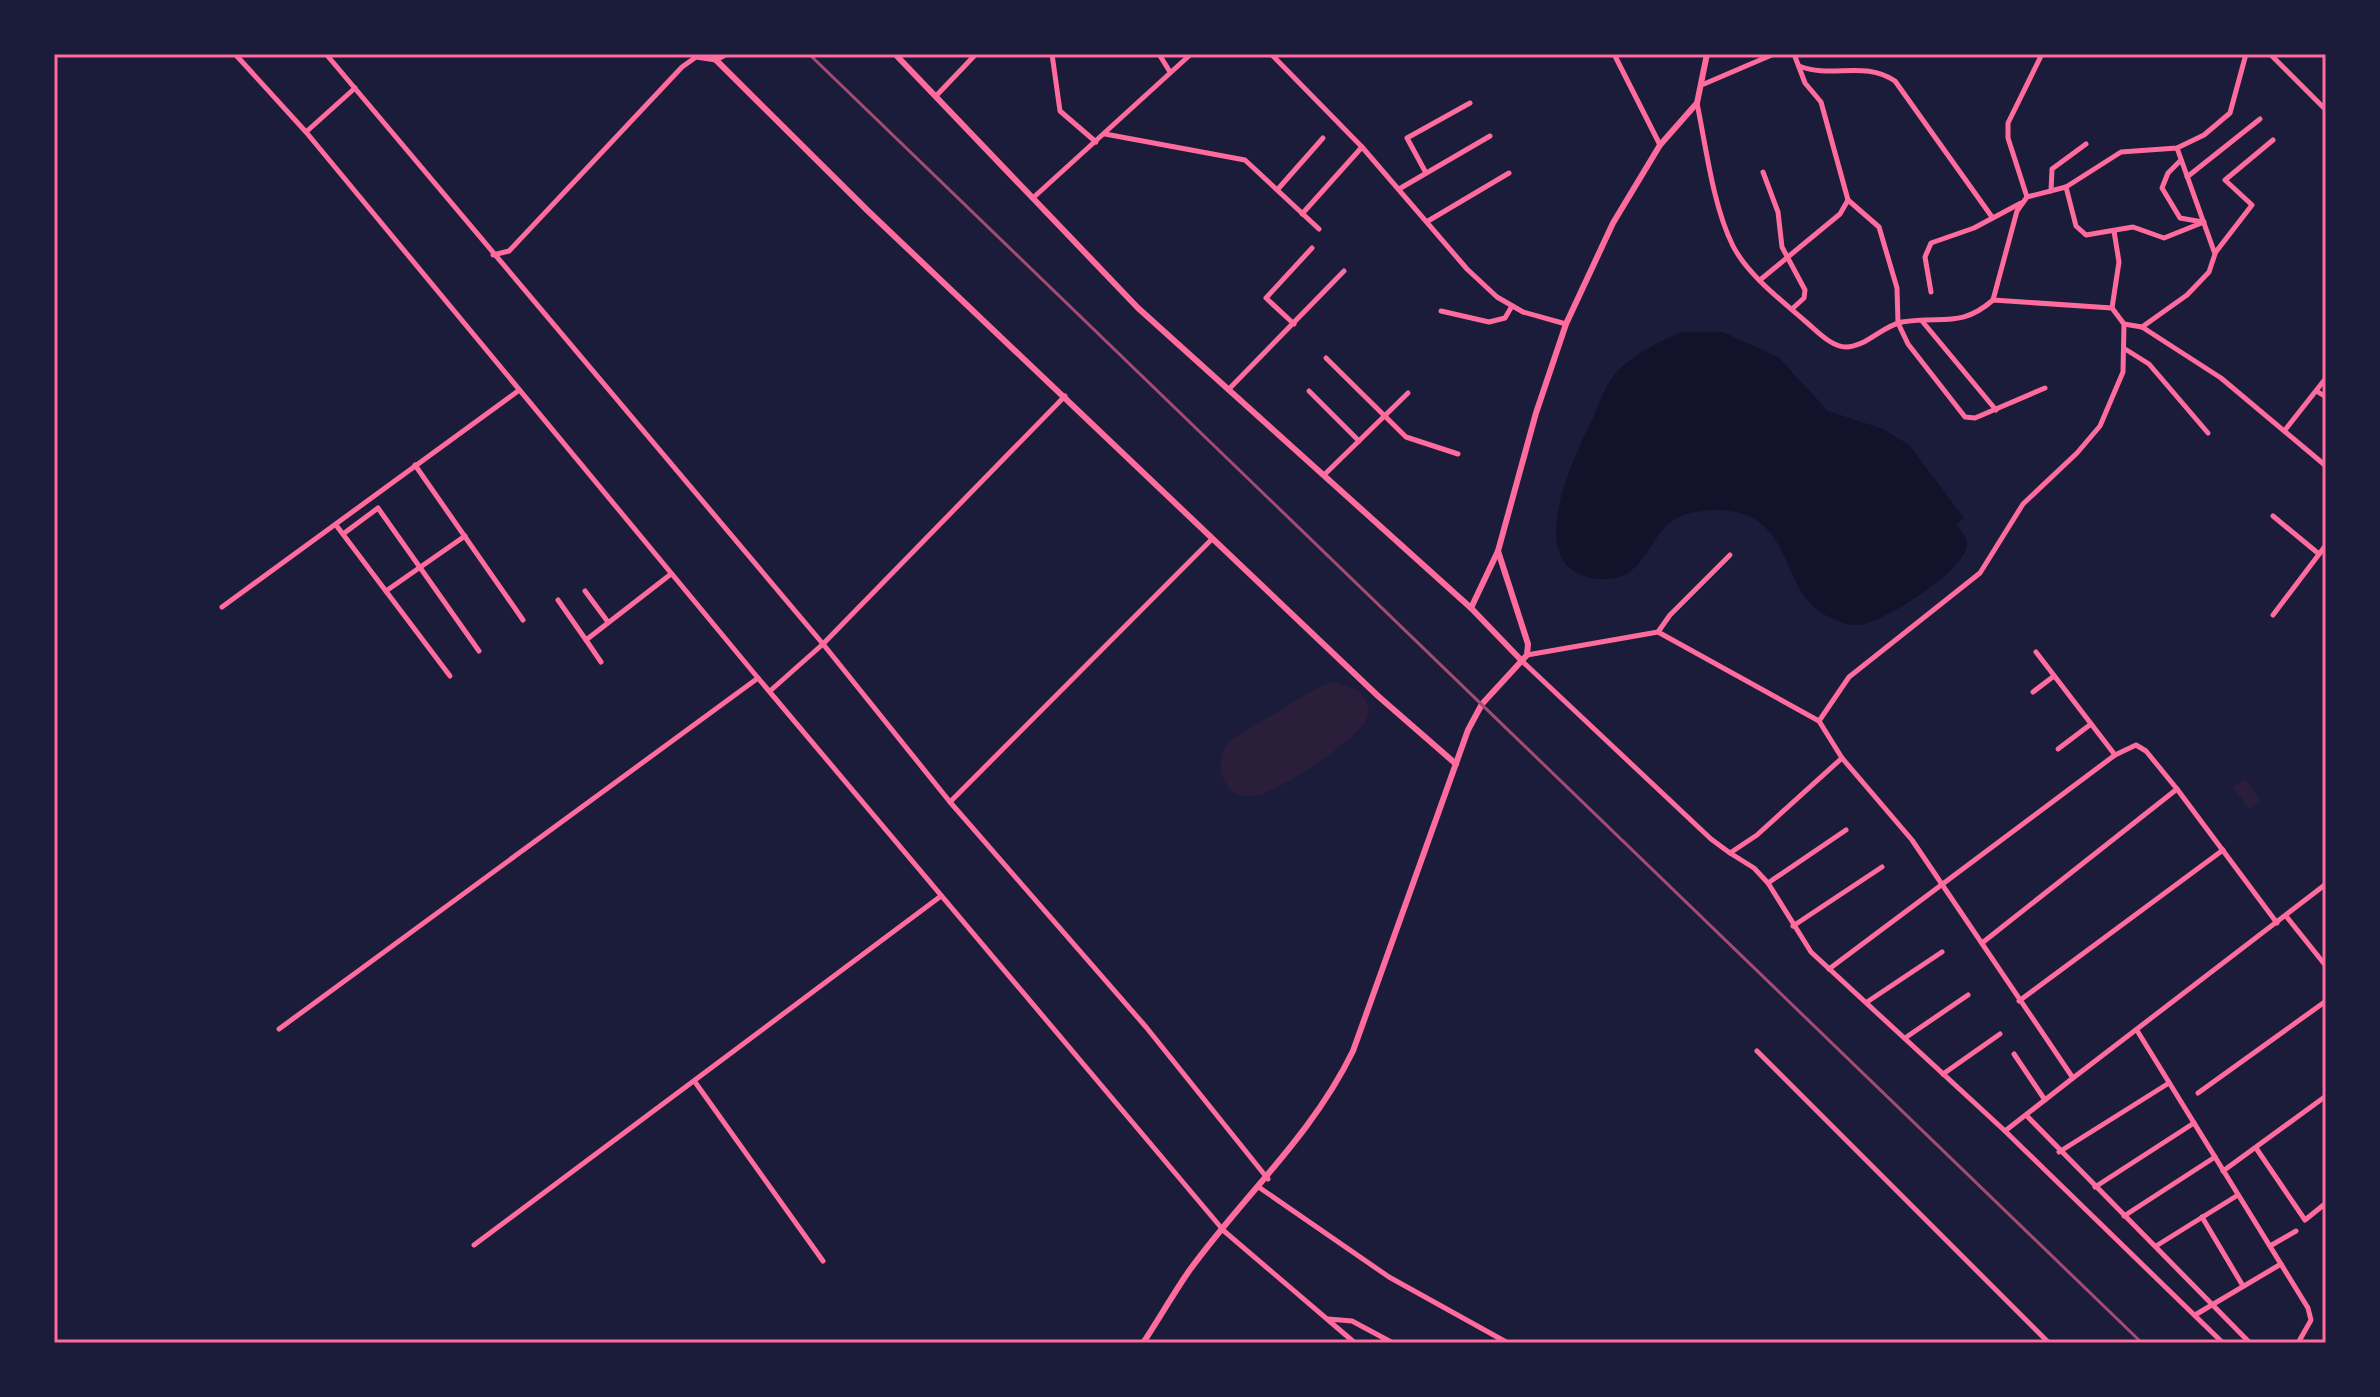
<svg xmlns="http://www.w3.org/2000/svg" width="2380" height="1397" viewBox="0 0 2380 1397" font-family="'Crimson Pro',serif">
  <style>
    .green { fill: #2a1e3b }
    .water { fill: #12122b }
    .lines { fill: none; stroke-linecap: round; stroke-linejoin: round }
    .minor { stroke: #ff6b9d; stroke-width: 5 }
    .tertiary { stroke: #ff6b9d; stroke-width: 6 }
    .rail { stroke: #a44b75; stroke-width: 3 }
    .neatline { fill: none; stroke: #ff6b9d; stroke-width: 3 }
  </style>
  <rect width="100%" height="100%" fill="#1b1b3a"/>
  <!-- green -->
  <g class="green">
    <path d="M1333 682 1358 690C1363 696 1369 704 1369 712 1368 735 1284 787 1262 794 1227 806 1209 768 1229 741L1317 688Z"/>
    <path d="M2245 779 2261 800 2249 809 2233 787Z"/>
  </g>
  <!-- water -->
  <path class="water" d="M1681 332H1723L1778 357 1828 411 1883 429 1909 445 1964 518 1956 525C1961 531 1967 536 1967 545 1966 570 1882 624 1858 625 1844 625 1831 619 1819 611 1779 582 1792 512 1719 510 1708 509 1686 513 1677 518 1648 532 1647 582 1601 579 1517 574 1573 458 1593 418 1599 404 1605 386 1615 374 1631 355 1658 343 1681 332Z"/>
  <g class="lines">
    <!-- minor -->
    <g class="minor">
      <path d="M235 54 306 132"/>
      <path d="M326 54 823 644 950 802 1146 1027 1268 1179"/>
      <path d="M1052 54 1060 111 1096 142"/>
      <path d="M1159 54 1170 72"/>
      <path d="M1271 54 1362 147 1467 269 1497 297 1523 312 1566 324"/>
      <path d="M1614 54 1660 145"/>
      <path d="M2270 54 2326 110"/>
      <path d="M1799 66C1832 79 1864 60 1895 81L1992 217"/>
      <path d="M1704 84 1774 54"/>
      <path d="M936 96 976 54"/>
      <path d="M1697 103C1706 147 1713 206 1733 246 1748 275 1781 300 1805 321 1816 330 1831 347 1846 347 1866 347 1882 326 1902 322 1941 315 1960 329 1993 300L2112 308 2124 324 2142 327 2221 378 2326 466"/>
      <path d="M1105 134 1245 160 1319 229"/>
      <path d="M2181 160 2168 173 2162 188 2180 218 2203 222"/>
      <path d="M1763 172 1778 212 1782 247 1805 290 1804 298 1792 309"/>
      <path d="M1426 173 1407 138 1470 103"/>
      <path d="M2187 177 2260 119"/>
      <path d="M2066 187 2076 226 2086 235 2133 227 2164 238 2204 222"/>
      <path d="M1278 189 1323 138"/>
      <path d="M1399 189 1490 136"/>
      <path d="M2051 191 2052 169 2086 144"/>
      <path d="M1034 197 1191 54"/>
      <path d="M2027 197 2008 138V123L2042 54"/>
      <path d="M1848 200 1879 227 1897 288 1898 323 1908 344 1965 417 1975 418 2045 388"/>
      <path d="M1302 214 1362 147"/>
      <path d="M1428 221 1509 173"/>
      <path d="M2215 253 2252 205 2225 180 2273 140"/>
      <path d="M493 255 509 251 682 67 696 57 716 60 727 54"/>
      <path d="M1760 280 1840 214 1848 200 1821 102 1805 83 1794 54"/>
      <path d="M1931 292 1925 257 1931 243 1974 228 2021 203"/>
      <path d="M1993 300 2017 211 2027 197 2066 187 2121 152 2177 148 2204 135 2230 113 2246 54"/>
      <path d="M2112 308 2119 262 2114 231"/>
      <path d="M1441 311 1489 322 1505 318 1512 306"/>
      <path d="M1922 321 1996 410"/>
      <path d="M1294 324 1266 298 1312 248"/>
      <path d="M2142 327 2187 295 2209 272 2215 254 2177 148"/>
      <path d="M2125 349 2149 364 2208 433"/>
      <path d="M1326 358 1406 437 1458 454"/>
      <path d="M1229 389 1344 271"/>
      <path d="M1309 391 1359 441"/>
      <path d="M2318 392 2326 397"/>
      <path d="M2285 430 2326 378"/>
      <path d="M415 465 523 620"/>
      <path d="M1324 475 1408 393"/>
      <path d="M2273 516 2319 554"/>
      <path d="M336 525 450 676"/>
      <path d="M343 534 378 508 479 651"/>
      <path d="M386 591 465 536"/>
      <path d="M585 591 608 622"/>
      <path d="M558 600 586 640 671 574"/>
      <path d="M222 607 518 391"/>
      <path d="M2273 615 2326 545"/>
      <path d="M1658 632 1670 615 1730 555"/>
      <path d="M586 640 601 662"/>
      <path d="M2036 652 2115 755"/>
      <path d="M1527 655 1658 632 1819 721 1842 758 1912 840 2073 1078 2326 884"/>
      <path d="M1522 661 1711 839 1730 853 1757 835 1842 758"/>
      <path d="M758 678 1224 1231 1355 1343"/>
      <path d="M770 691 823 644 1065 396"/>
      <path d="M2033 692 2054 676"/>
      <path d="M1819 721 1849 677 1980 573 2023 504 2077 453 2100 426 2123 372 2124 324"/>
      <path d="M2058 749 2091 724"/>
      <path d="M950 802 1212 539"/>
      <path d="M1730 853 1754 868 1768 883 1811 952 2005 1131 2223 1343"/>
      <path d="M1768 883 1846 830"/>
      <path d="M2286 916 2326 966"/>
      <path d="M1793 926 1882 867"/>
      <path d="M1982 943 2177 789"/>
      <path d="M1829 969 2115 755 2136 745 2146 751 2177 789 2277 923"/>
      <path d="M2019 1001 2223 850"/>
      <path d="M1867 1002 1942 952"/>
      <path d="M279 1029 758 678 306 132 355 88"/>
      <path d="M2138 1032 2308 1308 2311 1320 2298 1343"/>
      <path d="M1905 1038 1968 995"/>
      <path d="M1757 1051 2049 1343"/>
      <path d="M2014 1054 2045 1100"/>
      <path d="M1943 1074 2000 1034"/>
      <path d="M695 1082 823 1261"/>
      <path d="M2198 1093 2326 1001"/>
      <path d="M2026 1115 2250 1343"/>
      <path d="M2005 1131 2073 1078"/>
      <path d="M2256 1148 2305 1220 2326 1203"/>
      <path d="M2059 1152 2169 1083"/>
      <path d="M2223 1171 2326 1096"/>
      <path d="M2095 1187 2194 1123"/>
      <path d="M1260 1188 1389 1277 1508 1343"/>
      <path d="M2124 1216 2215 1157"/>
      <path d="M2202 1217 2243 1286"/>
      <path d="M474 1245 941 896"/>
      <path d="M2156 1246 2238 1195"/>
      <path d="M2270 1246 2296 1231"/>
      <path d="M2195 1315 2281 1264"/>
      <path d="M1328 1319 1352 1321 1393 1343"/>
    </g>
    <!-- tertiary -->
    <g class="tertiary">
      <path d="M710 54 867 210 1378 696 1456 764"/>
      <path d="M895 54 1138 308 1471 608 1522 661"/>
      <path d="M1471 608 1498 551"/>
      <path d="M1143 1343C1159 1319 1173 1294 1189 1271 1244 1195 1311 1137 1353 1051L1468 730 1482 704 1527 655 1528 644 1498 551 1536 413 1566 324 1613 223 1660 145 1697 103 1707 54"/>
    </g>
    <!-- rail -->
    <path class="rail" d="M809 54 2142 1343"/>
  </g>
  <!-- border -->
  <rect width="2380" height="1397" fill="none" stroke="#1b1b3a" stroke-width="112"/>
  <rect x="56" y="56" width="2268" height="1285" class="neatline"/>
</svg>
